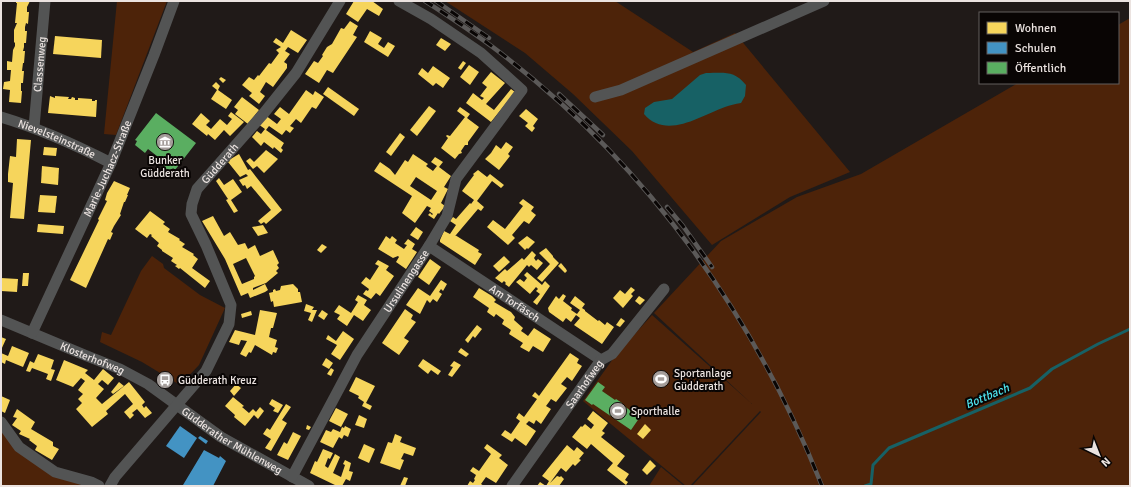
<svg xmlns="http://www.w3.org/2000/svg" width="1131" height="487" viewBox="0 0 1131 487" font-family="Signika,sans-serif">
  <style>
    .green { fill: #4d2309 }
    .water { fill: #176165 }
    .homes { fill: #f6d55c; fill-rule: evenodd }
    .schools { fill: #4393c3 }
    .public { fill: #5aae61 }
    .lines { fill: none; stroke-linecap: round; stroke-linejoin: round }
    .stream { stroke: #176165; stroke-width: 3 }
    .minor { stroke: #535454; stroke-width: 11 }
    .rail-casing { stroke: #5b5958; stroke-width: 4.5 }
    .rail { stroke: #090504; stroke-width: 3; stroke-dasharray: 9; stroke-linecap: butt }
    .labels { text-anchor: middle; stroke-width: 4; stroke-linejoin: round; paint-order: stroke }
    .street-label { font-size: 11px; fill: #ebe3e0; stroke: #090504 }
    .poi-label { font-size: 11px; fill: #ebe3e0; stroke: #090504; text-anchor: start }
    .water-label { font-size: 12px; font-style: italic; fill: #4fe2ec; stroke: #090504 }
  </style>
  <rect width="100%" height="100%" fill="#201a18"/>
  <!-- green -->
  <g class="green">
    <path d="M117 1H167L116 135 104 134Z"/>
    <path d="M445 1H615L693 52 735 33 850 172 790 197 712 245 632 151 573 94 525 53Z"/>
    <path d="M1130 18V486H692L761 412 760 411 690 486H686L583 401 615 356 652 315 752 404 654 313 721 241 797 197 861 174 1018 83H1118V25Z"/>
    <path d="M152 256 163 264 164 268 200 295 225 308 199 365 180 385 142 362 100 342 102 332 111 335 141 271Z"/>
    <path d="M1 428 17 448 93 486H1Z"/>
    <path d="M661 467 684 486H649Z"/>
  </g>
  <!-- water -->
  <path class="water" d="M706 73C724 73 734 70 746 85L745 96 741 103C735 104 730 105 725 107 700 116 666 140 644 114L645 108 654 102 672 99 700 75Z"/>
  <!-- homes -->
  <g class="homes">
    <path d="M16 1H30L27 7V12H29L28 24 26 23 25 27V31H27L26 43H24V47L23 51H25L24 63H23L22 71H24L23 83H21V91H22L21 103 9 102 10 90 3 89 4 82 10 81 11 70H7V61L12 62 13 50 15 46V43L14 42V30L17 23H15L17 3H16Z"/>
    <path d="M354 1H372L383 9 379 16 367 9 358 22 346 14Z"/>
    <path d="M350 21 358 26 353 35 357 37 333 73 327 70 319 83 305 74 314 61 318 63 323 56 322 55 327 47 332 44 341 28 344 29Z"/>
    <path d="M291 30 307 40 298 53 288 47 285 51 290 54 284 62 287 64V68L273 87 266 82 260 92 265 96 259 104 249 96 252 93 242 85 249 77 254 80 258 75 259 76 269 63 271 64 279 53 276 50 281 47 273 42 276 38 283 43Z"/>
    <path d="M370 31 382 38 378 44 384 48 388 42 395 46 388 57 364 42Z"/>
    <path d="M55 36 102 40 101 58 53 54Z"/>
    <path d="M441 38 451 44 445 51 436 45Z"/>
    <path d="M463 61 466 63 461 70 458 68Z"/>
    <path d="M469 65 479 72 470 85 460 77Z"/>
    <path d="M433 66 450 78 443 88 436 83 433 86 418 74 422 68 428 73Z"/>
    <path d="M491 72 505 83 486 104 494 110 511 89 515 92 491 122 466 103 473 93 482 100 484 98 480 96 487 87 482 83Z"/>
    <path d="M221 77 226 80 223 83 219 79Z"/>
    <path d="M216 82 220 86 218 90 232 100 226 109 211 99 217 90 212 86Z"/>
    <path d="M328 87 359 109 354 116 323 94Z"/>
    <path d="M306 90 313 95 315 91 324 97 316 109 312 107 301 123 296 119 290 126 294 128 290 133 286 130 282 135 269 126 266 130 284 143 281 148 283 150 281 153 274 147 273 149 264 142 261 146 252 137 257 131 261 134 265 129 258 124 265 115 277 124 281 119 274 114 280 107 289 114Z"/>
    <path d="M50 96 55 98V96L69 97 68 99H71L72 97 75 98V100H78V98L92 99V101H95V100H97L96 117 48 113Z"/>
    <path d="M242 97 259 110 248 124 235 114 238 110 234 107Z"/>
    <path d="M429 106 436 111 417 136 410 130Z"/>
    <path d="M460 107 470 114 467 118 479 127 468 142V145H465L461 151 462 153 459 154 455 159 441 148 448 138 446 136 447 135 450 136 465 117 457 111Z"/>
    <path d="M526 109 538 119 533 126 535 128 532 132 525 126 528 123 519 116Z"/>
    <path d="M231 112 244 122 230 136 224 130 215 140 208 134 207 136 192 124 201 113 210 121 206 125 211 129 220 119 227 125 232 119 228 116Z"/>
    <path d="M400 133 405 137 391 156 386 152Z"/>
    <path d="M17 139 31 140 24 219 10 218 13 183 8 182V174L10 156 16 157Z"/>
    <path d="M506 142 513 147 508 154 510 156 499 170 485 159 491 153 496 145 501 149Z"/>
    <path d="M44 147 57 148 56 156 43 155Z"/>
    <path d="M266 150 278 159 264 173 257 166 253 169 246 161 250 158 254 162Z"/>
    <path d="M239 154 248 170 250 169 282 210 266 224 264 222 261 224 258 221 271 210 251 186 247 189 245 185 243 186 239 180 248 176 246 174 240 177 228 162 230 161 229 160Z"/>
    <path d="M413 154 428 164 426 166 433 171 437 166 431 162 435 157 443 162 439 167 451 176 444 187 448 189 441 203 445 206 439 214 438 213 434 219 428 215 430 213 432 215 433 214 429 211 431 208 427 206 415 223 402 213 412 196 374 171 380 162 390 169 395 175 405 160 408 162ZM416 177 437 191 431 200 410 186Z"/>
    <path d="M42 166 59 168 58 185 41 183Z"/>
    <path d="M478 170 487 177 490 174 504 185 501 188 492 181 477 201 484 207 481 211 478 209 456 235H455L479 250 478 252 482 254 475 265 440 242V240L444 231 450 234 456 225 450 221 453 217 456 219 470 203 471 204 474 200 462 191 474 175 473 174Z"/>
    <path d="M219 178 224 185 233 179 242 192 231 200 238 211 234 213 226 200 228 199 216 181Z"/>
    <path d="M114 181 130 188 127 195H128L125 202H124L120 214 121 215 114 226 111 232 113 233 110 240 108 239 86 288 70 280 99 220 98 219 107 201 105 200 107 193Z"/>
    <path d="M40 195 57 196 55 213 38 212Z"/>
    <path d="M523 199 534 207 531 211 536 215 529 224 524 221 512 235 515 238 508 245 487 227 493 220 505 229 523 206 519 203Z"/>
    <path d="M150 211 165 222 163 224 170 229 168 232 180 239 179 240 185 244 182 247 194 254 193 255 198 259 192 268 210 281 205 288 180 268 179 269 175 266 177 265 171 261 173 258 162 251V250L157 246 159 243 151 236 152 235 150 234 147 238 135 229Z"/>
    <path d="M213 216 224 236 230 232 238 245 245 243 248 249 255 245 260 256 273 250 279 263 277 265 279 268 276 271 278 273 266 283 253 288V290L265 284 268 290 265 292 250 298 248 293 241 296 225 259 202 221ZM246 258 255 276 254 277V279L242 284 233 264Z"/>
    <path d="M38 224 64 226 63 234 37 232Z"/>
    <path d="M263 225 268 233 258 236 252 227Z"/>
    <path d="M416 227 423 232 418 240 410 235Z"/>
    <path d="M386 236 390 239 392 236 397 240 395 243 404 249 407 245 404 244 408 239 415 244 412 249 417 252 406 269 396 262 399 257 398 256 393 258 378 249Z"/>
    <path d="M527 236 535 242 528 249 527 248 525 250 518 243Z"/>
    <path d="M322 244 327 247 321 253 317 250Z"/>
    <path d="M546 248 553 256V257L559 263 542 282 537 278 550 264 539 253Z"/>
    <path d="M532 251 536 255 534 258 536 261 538 259 543 263 537 270 531 265 529 267 527 265 509 287 505 284 506 283 504 281 502 283 495 278 505 269 507 271 522 258 524 260Z"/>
    <path d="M504 256 510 262 499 272 493 266Z"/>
    <path d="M430 259 441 267 429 285 418 277Z"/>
    <path d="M378 260 389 266 386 270 394 276 380 296 376 293 371 299 363 294 366 290 368 291 369 289 361 283 366 277 370 280 379 266 375 264Z"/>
    <path d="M561 263 566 269 567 271 565 273 558 266Z"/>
    <path d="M527 272 542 285 545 281 550 286 537 305 533 302 540 294 536 291 538 289 536 287 530 294 516 282 520 279 524 282 527 278 524 275Z"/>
    <path d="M23 273H29L28 286H22Z"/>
    <path d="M1 278 18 279 17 292 1 291Z"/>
    <path d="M441 280 447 284 443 291 441 289 439 292 442 294 437 302 433 299 430 303 427 300 420 314 406 305 418 288 430 296Z"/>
    <path d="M293 284 298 289V292H300L302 302 274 307 273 301 271 302 269 293 273 292V290L275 289 276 291 280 290 281 286Z"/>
    <path d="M631 287 635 290 631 294 633 296 623 308 613 298 620 290 625 294Z"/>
    <path d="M479 288 492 296 496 300 494 302 511 312 515 317 514 320 523 328 521 331 524 333 528 336 534 328 551 339 543 352 533 346 529 352 520 347 523 343 509 334 511 330 502 324 504 320 496 314 494 317 487 312 489 308 473 297Z"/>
    <path d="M563 294 566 296 563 301 572 308 571 310 577 314 580 310 570 303 575 296 585 304 582 308 585 310V311L598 321 599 320 605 325 607 322 614 327 602 344 574 325 580 318 576 315 571 322 566 318 563 322 549 312 548 308 556 296 559 299Z"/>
    <path d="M358 295 367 300 364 305 371 310 363 321 354 315 347 326 337 319 340 315 334 312 339 305 351 313 358 302 355 300Z"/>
    <path d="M639 296 645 300 640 305 635 301Z"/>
    <path d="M306 304 314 307 312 310H317L312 322 308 320 311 313 304 311Z"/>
    <path d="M405 309 413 315 411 319 416 322 404 338 409 341 399 355 382 343Z"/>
    <path d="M260 310 277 313 273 328H271L269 337 277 340 275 347 278 348 276 353 273 352 272 355 255 345 251 353 249 352 246 357 240 354 247 341 241 340 239 345 229 342 235 330 255 335Z"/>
    <path d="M322 310 328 314 324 320 318 316Z"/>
    <path d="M251 311 252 315 242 318 241 314Z"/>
    <path d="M621 318 625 321 620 327 616 325Z"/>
    <path d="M477 325 482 329 475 338 473 336 468 343 465 340Z"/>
    <path d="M343 331 354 339 340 360 331 354 337 345 326 339 328 335 336 341Z"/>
    <path d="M1 337 6 339 1 350Z"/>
    <path d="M12 346 29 353 23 367 6 360 5 364 1 362V353L8 356Z"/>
    <path d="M461 348 469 354 466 357 458 352Z"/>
    <path d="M570 353 579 359 577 363 582 366 572 381 567 377 561 384 567 388 556 402 551 399 549 402 546 406 551 409 541 424 536 420 534 424 529 421 526 424 536 431 526 446 515 438 512 442 501 435 505 430 511 434 520 421 516 418 519 413 524 417 537 399 532 396 535 392 539 396Z"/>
    <path d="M38 354 54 360 51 369 55 370 51 381 46 379 48 374 32 368 30 372 26 371 30 361 34 363Z"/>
    <path d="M326 358 333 363 329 369 322 365Z"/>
    <path d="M423 359 441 371 438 375 431 370 428 374 418 366Z"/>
    <path d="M64 360 88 370 85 373 94 380 103 369 114 378 108 385 102 380 98 384 104 389 96 398 102 404 129 382 145 402 142 405 144 408 146 406 152 413 145 418 137 409 132 413 134 415 130 419 124 412 133 404 125 394 106 411 108 414 92 427 76 409 82 403 78 399 83 394 78 390 85 381 81 378 73 387 56 380Z"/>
    <path d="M454 361 461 365 452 377 448 375 453 367 450 366Z"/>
    <path d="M331 368 334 370 331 376 327 374Z"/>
    <path d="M356 377 375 386 366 403 372 406 370 410 362 406 364 402 358 398 359 396 349 391Z"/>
    <path d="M119 382 124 386 113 394 111 392Z"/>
    <path d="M236 384 241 388 234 396 230 391Z"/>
    <path d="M1 396 10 400 5 413 1 411Z"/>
    <path d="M233 397 244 406 242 407 249 413 253 409 256 412 260 407 264 411 258 419 254 415 245 426 234 417 235 415 225 406Z"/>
    <path d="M272 399 283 405 278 413 273 411 275 408 269 404Z"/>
    <path d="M286 404 291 407 282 420 287 423 271 451 265 448 271 439 263 434 267 428 270 430Z"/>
    <path d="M336 408 348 414 341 427 329 421Z"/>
    <path d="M17 409 35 422 31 429 53 442V446L59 449 52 460 35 450 37 446 29 440 30 439 19 434 21 431 12 425 17 418 13 417Z"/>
    <path d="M593 411 608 423 602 431 605 433 601 437 625 456 617 466 629 474 625 480 628 482 626 485 607 470 613 463 591 444 587 449 572 437 581 426 582 427 585 424 591 429 594 425 587 419Z"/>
    <path d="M359 415 367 419 364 428 355 425Z"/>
    <path d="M645 424 651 430 643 439 637 434Z"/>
    <path d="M307 425 311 427 309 430 306 429Z"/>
    <path d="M345 426 351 429 348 437 344 435 342 439 339 437 333 448 320 442 326 430 331 432 333 429 340 432 342 427 344 428Z"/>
    <path d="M293 432 301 436 288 460 277 455 284 442 287 444Z"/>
    <path d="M395 434 402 437 400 442 416 448 413 456 404 453 401 459 404 460 400 470 380 463 388 442 392 443Z"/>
    <path d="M364 444 375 449 369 463 358 458Z"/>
    <path d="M487 444 502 455 499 458 508 465 496 483 486 477 481 484 484 486H467L470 481 473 483 475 480 474 479 476 475 470 471 473 467 479 471 491 454 484 448Z"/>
    <path d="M567 445 574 451 577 447 584 453 579 459 581 460 575 466 573 464 566 472 561 468 550 483 557 476 560 477 561 476 564 479 559 486H546L549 481 542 476Z"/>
    <path d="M323 449 333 453 330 459 328 458 325 466 328 468 335 454 340 457 333 473 341 477 345 465 343 464 345 460 351 463 349 471 353 472 350 481 346 479 342 486H337L310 473 315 461 317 462Z"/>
    <path d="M650 460 656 466 647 475 642 470Z"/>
    <path d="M404 477 408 478 405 486H400Z"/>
    <path d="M540 482 546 486H537Z"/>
  </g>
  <!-- schools -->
  <g class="schools">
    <path d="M180 426 197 438 184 458 166 446Z"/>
    <path d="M200 436 208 441 206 444 198 438Z"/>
    <path d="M204 450 219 458 220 456 226 461 213 486H185L183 485Z"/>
  </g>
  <!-- public -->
  <g class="public">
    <path d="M156 113 196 143 175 170 173 168 170 172 159 164 162 160 148 149 145 153 135 145 137 141 135 140Z"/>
    <path d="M598 382 605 387 602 391 615 400 616 399 622 403 621 404 640 417 631 430 593 404 592 405 585 400Z"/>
  </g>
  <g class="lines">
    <!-- stream -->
    <path class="stream" d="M865 486 871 484 873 465 889 448 1030 388 1052 369 1098 344 1130 329"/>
    <!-- minor -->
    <g class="minor">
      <path d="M595 97 621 90 824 1"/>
      <path id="s1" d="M1 117C41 129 74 144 111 163"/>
      <path id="s2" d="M34 127 45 1"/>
      <path id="s3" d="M429 246 601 360"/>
      <path id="s4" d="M1 320 87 356 120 369 148 384 221 437 309 486"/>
      <path id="s5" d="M32 333 111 163 154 55 174 1"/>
      <path d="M1 422 19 447 55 472 91 482 99 486"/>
      <path id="s6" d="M292 477 357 355 429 246 447 216 456 179 522 90 481 53 431 19 399 1"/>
      <path id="s7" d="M110 486 115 477 206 371 229 324 231 305 206 245 191 214 192 204 197 189 264 113 296 73 340 1"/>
      <path id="s8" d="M512 486 601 360 612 354 664 289"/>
    </g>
    <defs>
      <g id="rail">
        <path d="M425 1C453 19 481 37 507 58 650 169 756 319 822 486"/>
        <path d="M436 1 489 38"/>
        <path d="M559 94 603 135"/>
        <path d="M667 207 683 226 712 267"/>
      </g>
    </defs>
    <!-- rail casing -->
    <use href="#rail" class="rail-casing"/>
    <!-- rail -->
    <use href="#rail" class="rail"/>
  </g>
  <!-- icons -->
  <defs>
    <symbol id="museum-disc" viewBox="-11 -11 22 22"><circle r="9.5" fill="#a49d9a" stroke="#090504"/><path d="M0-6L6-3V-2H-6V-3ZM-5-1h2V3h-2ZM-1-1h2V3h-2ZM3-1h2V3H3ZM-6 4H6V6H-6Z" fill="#fff"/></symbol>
    <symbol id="stadium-disc" viewBox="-11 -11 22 22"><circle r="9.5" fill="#a49d9a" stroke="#090504"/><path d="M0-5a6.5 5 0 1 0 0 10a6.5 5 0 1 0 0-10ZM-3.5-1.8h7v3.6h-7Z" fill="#fff"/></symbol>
    <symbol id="bus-disc" viewBox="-11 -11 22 22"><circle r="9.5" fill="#a49d9a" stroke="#090504"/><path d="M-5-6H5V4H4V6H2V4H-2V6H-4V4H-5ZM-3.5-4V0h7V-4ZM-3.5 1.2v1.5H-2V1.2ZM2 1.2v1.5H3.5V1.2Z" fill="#fff"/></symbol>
  </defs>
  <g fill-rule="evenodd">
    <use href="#museum-disc" x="155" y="132" width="20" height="20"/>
    <use href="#stadium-disc" x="651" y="369" width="20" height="20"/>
    <use href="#bus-disc" x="155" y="370" width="20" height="20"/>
    <use href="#stadium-disc" x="608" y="401" width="20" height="20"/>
  </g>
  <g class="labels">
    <!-- street labels -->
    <g class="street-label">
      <text dy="4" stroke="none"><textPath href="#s2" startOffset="63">Classenweg</textPath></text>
      <text dy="4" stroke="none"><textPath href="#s1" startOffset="60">Nievelsteinstraße</textPath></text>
      <text dy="4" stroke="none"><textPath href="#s7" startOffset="381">Güdderath</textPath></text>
      <text dy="4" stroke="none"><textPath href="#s5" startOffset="181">Marie-Juchacz-Straße</textPath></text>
      <text dy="4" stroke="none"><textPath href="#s6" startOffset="227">Ursulinengasse</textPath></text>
      <text dy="4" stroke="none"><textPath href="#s3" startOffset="103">Am Torfäsch</textPath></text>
      <text dy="4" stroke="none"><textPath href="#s4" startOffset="99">Klosterhofweg</textPath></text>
      <text dy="4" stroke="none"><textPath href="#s8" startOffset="125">Saarhofweg</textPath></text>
      <text dy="4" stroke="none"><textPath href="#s4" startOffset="262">Güdderather Mühlenweg</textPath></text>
    </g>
    <!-- poi labels -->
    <g class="poi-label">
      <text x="165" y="164" text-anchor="middle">Bunker<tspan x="165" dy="13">Güdderath</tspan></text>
      <text x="674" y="377">Sportanlage<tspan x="674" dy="13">Güdderath</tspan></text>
      <text x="178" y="384">Güdderath Kreuz</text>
      <text x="631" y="415">Sporthalle</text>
    </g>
    <!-- water labels -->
    <g class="water-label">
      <text transform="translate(987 396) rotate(-23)" y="4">Bottbach</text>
    </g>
  </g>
  <!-- border -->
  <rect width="1131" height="487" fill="none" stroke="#ebe3e0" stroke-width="4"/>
  <!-- legend -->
  <rect x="979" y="12" width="140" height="72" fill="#090504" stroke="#635e5c"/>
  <rect x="987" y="22" width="20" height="12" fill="#f6d55c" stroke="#635e5c"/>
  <text x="1015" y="32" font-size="12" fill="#ebe3e0">Wohnen</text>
  <rect x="987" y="42" width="20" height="12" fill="#4393c3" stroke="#635e5c"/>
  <text x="1015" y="52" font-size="12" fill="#ebe3e0">Schulen</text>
  <rect x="987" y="62" width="20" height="12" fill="#5aae61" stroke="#635e5c"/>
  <text x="1015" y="72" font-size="12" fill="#ebe3e0">Öffentlich</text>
  <!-- north arrow -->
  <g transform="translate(1099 455) rotate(137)" stroke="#090504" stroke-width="3" paint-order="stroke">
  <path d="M0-3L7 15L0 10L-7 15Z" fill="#ebe3e0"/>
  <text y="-6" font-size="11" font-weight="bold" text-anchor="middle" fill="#ebe3e0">N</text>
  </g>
</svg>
